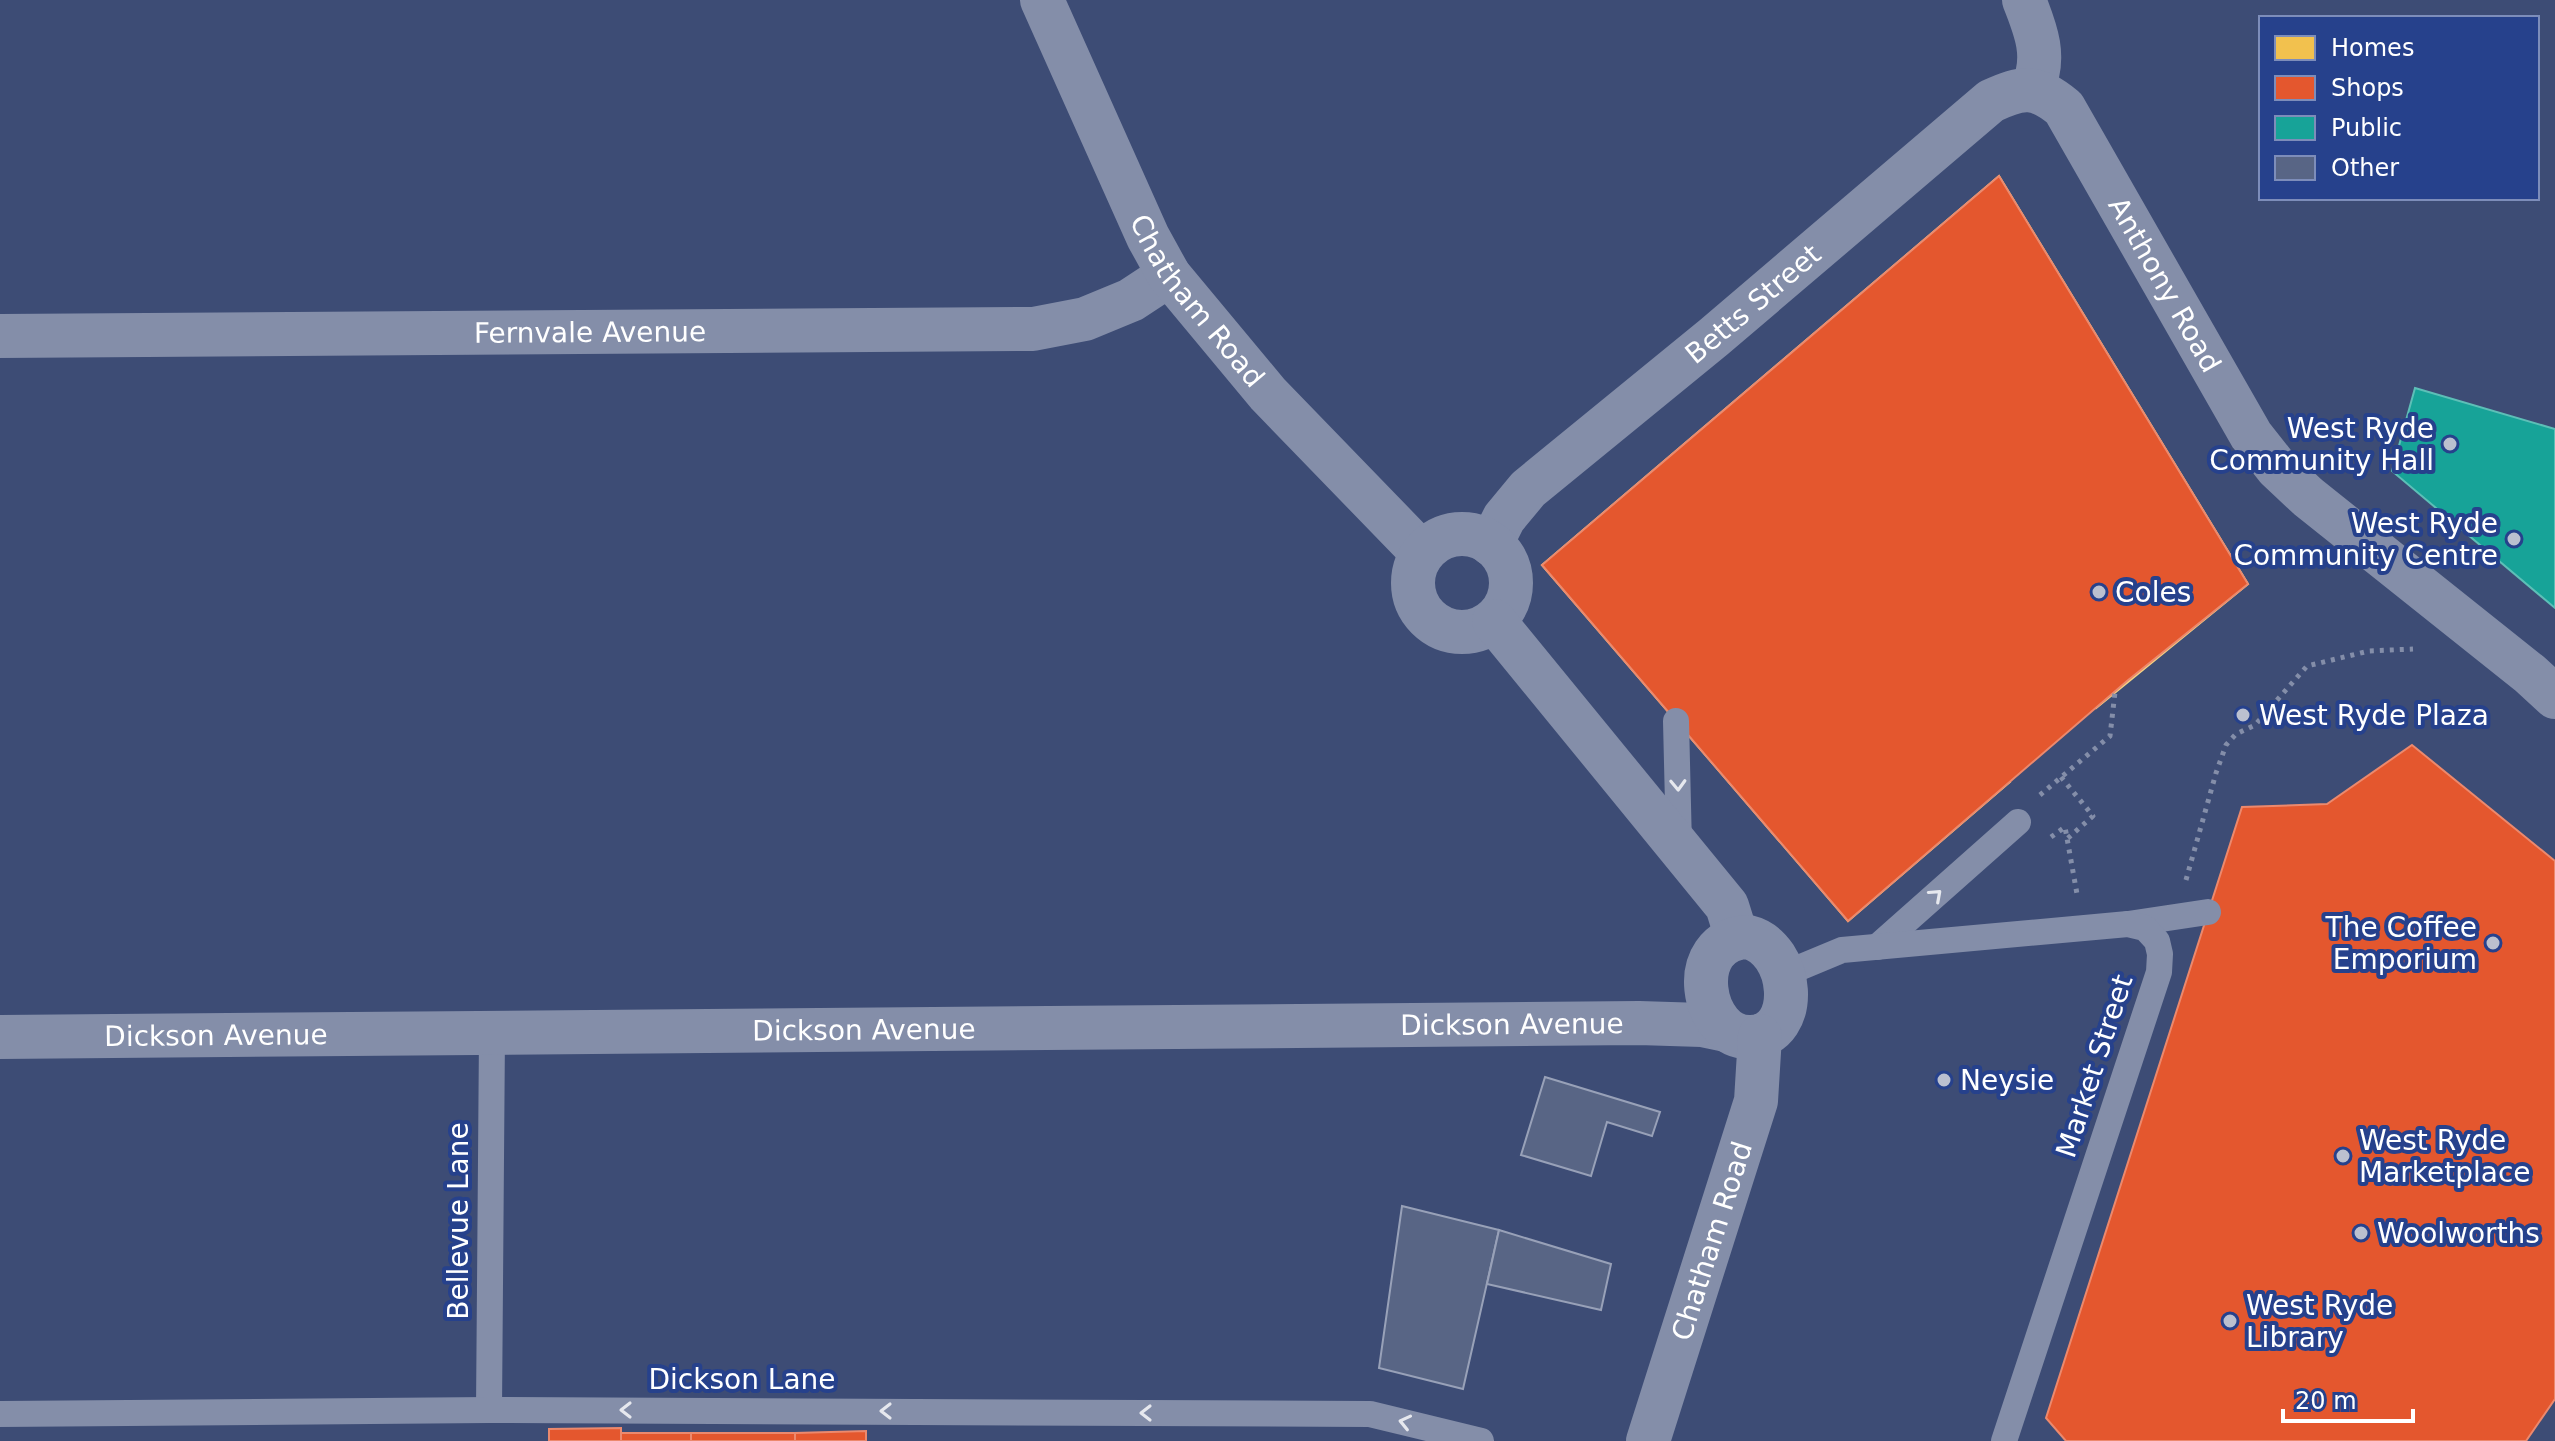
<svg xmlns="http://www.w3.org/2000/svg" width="2555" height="1441" viewBox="0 0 2555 1441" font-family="'DejaVu Sans',sans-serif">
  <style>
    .homes { fill: #f2c14e; stroke: #f6d483; stroke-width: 2 }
    .shops { fill: #e4572e; stroke: #ec896d; stroke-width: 2 }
    .public { fill: #17a398; stroke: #5dbfb7; stroke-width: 2 }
    .building { fill: #586585; stroke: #98a1b8; stroke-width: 2 }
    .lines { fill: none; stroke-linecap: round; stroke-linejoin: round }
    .path { stroke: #848ea9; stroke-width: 5; stroke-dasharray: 4 6; stroke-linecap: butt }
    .service { stroke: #848ea9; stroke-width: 26 }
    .minor { stroke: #848ea9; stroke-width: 44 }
    .tertiary { stroke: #848ea9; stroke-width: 44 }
    .oneway { stroke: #e6e8ee }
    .poi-dot { fill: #bbc0cf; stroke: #26418c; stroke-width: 3 }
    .labels { text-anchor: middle; stroke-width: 8; stroke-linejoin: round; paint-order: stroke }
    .street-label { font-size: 28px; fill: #fff; stroke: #26418c }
    .poi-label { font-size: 28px; fill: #fff; stroke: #26418c; text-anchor: start }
  </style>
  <rect width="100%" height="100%" fill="#3d4c75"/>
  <!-- homes -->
  <path class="homes" d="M1999 176 2248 584 2096 708 1980 575 2073 498 1942 347 1708 552 1835 694 1899 647 2010 782 1848 921 1542 565Z"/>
  <!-- shops -->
  <g class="shops">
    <path d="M1999 176 2248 584 2127 681 1848 921 1542 565Z"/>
    <path d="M2412 745 2555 861V1399L2526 1441H2066L2046 1418 2242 807 2327 804Z"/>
    <path d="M621 1428V1441H549V1429Z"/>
    <path d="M866 1431V1441H795V1433Z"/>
    <rect x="621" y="1433" width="70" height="8"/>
    <rect x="691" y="1433" width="104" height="8"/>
  </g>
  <!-- public -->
  <path class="public" d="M2415 388 2555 429V608L2392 471Z"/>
  <!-- building -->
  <g class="building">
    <path d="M1545 1077 1660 1112 1652 1136 1607 1122 1591 1176 1521 1155Z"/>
    <path d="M1402 1206 1499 1230 1463 1389 1379 1368Z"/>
    <path d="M1499 1230 1611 1264 1601 1310 1487 1284Z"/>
  </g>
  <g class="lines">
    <!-- path -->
    <g class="path">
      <path d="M2061 777 2093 816 2067 839"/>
      <path d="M2040 795 2110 736 2115 692"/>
      <path d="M2051 837 2065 827 2077 894"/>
      <path d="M2186 880 2216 773 2226 745 2236 734 2255 725 2307 666 2369 651 2413 649"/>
    </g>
    <!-- service -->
    <g class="service">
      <path d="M1676 721 1679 846"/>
      <path d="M2128 924 2208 912"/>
      <path d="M1877 947 2018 822"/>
      <path d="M1782 975 1842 950 2128 924 2145 928 2157 941 2160 954 2159 972 2004 1441"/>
      <path d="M489 1410 492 1033"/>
      <path d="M0 1414 489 1410 1370 1414 1481 1441"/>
    </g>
    <!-- minor -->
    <g class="minor">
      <path d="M2024 0C2036 30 2047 58 2032 89"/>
      <path id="s1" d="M0 336 1033 329 1085 319 1131 300 1169 275"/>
      <path id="s2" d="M1491 544 1504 518 1528 489 1714 337 1991 101C2023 86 2036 85 2064 108L2251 435 2277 468 2308 497 2530 674 2555 697"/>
      <path id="s3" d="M0 1037 1639 1023 1702 1025 1726 1030"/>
    </g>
    <!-- tertiary -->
    <g class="tertiary">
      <path id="s4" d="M1042 0 1148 237 1169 275 1268 394 1422 553"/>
      <circle cx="1462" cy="583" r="49"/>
      <path d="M1494 621 1727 906 1737 938"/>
      <path d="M1748 937C1794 948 1802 1035 1751 1037 1701 1040 1683 939 1748 937Z"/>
      <path id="s5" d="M1648 1441 1756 1101 1760 1036"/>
    </g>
  </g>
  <!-- one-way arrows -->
  <defs><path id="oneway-chevron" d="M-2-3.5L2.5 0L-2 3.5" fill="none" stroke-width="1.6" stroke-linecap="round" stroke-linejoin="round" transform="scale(2)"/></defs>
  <g class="oneway">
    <use href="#oneway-chevron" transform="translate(1678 785) rotate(88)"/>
    <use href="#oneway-chevron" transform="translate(1936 895) rotate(-42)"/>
    <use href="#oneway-chevron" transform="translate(626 1410) rotate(-180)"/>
    <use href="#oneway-chevron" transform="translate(886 1411) rotate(-180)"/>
    <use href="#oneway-chevron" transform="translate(1146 1413) rotate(-180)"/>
    <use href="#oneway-chevron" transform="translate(1405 1422) rotate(-167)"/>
  </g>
  <!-- markers -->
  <g class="poi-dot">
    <circle cx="2450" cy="444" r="8"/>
    <circle cx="2514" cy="539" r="8"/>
    <circle cx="2099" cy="592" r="8"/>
    <circle cx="2243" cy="715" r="8"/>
    <circle cx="2493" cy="943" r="8"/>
    <circle cx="1944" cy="1080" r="8"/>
    <circle cx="2343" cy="1156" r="8"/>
    <circle cx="2361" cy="1233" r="8"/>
    <circle cx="2230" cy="1321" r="8"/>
  </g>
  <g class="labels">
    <!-- street labels -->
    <g class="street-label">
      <text dy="10" stroke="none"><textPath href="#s2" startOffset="954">Anthony Road</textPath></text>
      <text dy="10" stroke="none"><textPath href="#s4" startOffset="340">Chatham Road</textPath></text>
      <text dy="10" stroke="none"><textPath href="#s2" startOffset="358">Betts Street</textPath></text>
      <text dy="10" stroke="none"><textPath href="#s1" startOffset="590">Fernvale Avenue</textPath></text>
      <text dy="10" stroke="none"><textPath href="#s3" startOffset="1512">Dickson Avenue</textPath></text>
      <text dy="10" stroke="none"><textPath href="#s3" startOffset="864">Dickson Avenue</textPath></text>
      <text dy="10" stroke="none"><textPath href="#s3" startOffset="216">Dickson Avenue</textPath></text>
      <text transform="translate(2094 1066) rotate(-72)" y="10">Market Street</text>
      <text transform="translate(458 1221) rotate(-90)" y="10">Bellevue Lane</text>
      <text dy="10" stroke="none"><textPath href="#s5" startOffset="210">Chatham Road</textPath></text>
      <text x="742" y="1389">Dickson Lane</text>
    </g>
    <!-- poi labels -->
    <g class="poi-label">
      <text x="2434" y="438" text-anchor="end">West Ryde<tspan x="2434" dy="32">Community Hall</tspan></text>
      <text x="2498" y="533" text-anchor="end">West Ryde<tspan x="2498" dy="32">Community Centre</tspan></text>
      <text x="2115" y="602">Coles</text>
      <text x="2259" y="725">West Ryde Plaza</text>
      <text x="2477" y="937" text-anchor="end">The Coffee<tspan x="2477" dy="32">Emporium</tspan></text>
      <text x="1960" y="1090">Neysie</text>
      <text x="2359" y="1150">West Ryde<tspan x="2359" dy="32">Marketplace</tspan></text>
      <text x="2377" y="1243">Woolworths</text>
      <text x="2246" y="1315">West Ryde<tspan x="2246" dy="32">Library</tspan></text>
    </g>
  </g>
  <!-- legend -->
  <rect x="2259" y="16" width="280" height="184" fill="#26418c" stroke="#7d8dba" stroke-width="2"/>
  <rect x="2275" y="36" width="40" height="24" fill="#f2c14e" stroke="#7d8dba" stroke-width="2"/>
  <text x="2331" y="56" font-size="24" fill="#ffffff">Homes</text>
  <rect x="2275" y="76" width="40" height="24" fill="#e4572e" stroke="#7d8dba" stroke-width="2"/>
  <text x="2331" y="96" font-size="24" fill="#ffffff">Shops</text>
  <rect x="2275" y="116" width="40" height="24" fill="#17a398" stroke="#7d8dba" stroke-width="2"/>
  <text x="2331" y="136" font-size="24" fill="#ffffff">Public</text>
  <rect x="2275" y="156" width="40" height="24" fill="#586585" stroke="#7d8dba" stroke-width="2"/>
  <text x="2331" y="176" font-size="24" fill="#ffffff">Other</text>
  <!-- scale -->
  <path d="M2283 1409v12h130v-12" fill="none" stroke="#ffffff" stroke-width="4"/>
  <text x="2295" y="1409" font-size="24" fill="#ffffff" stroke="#26418c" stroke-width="6" paint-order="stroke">20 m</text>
</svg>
